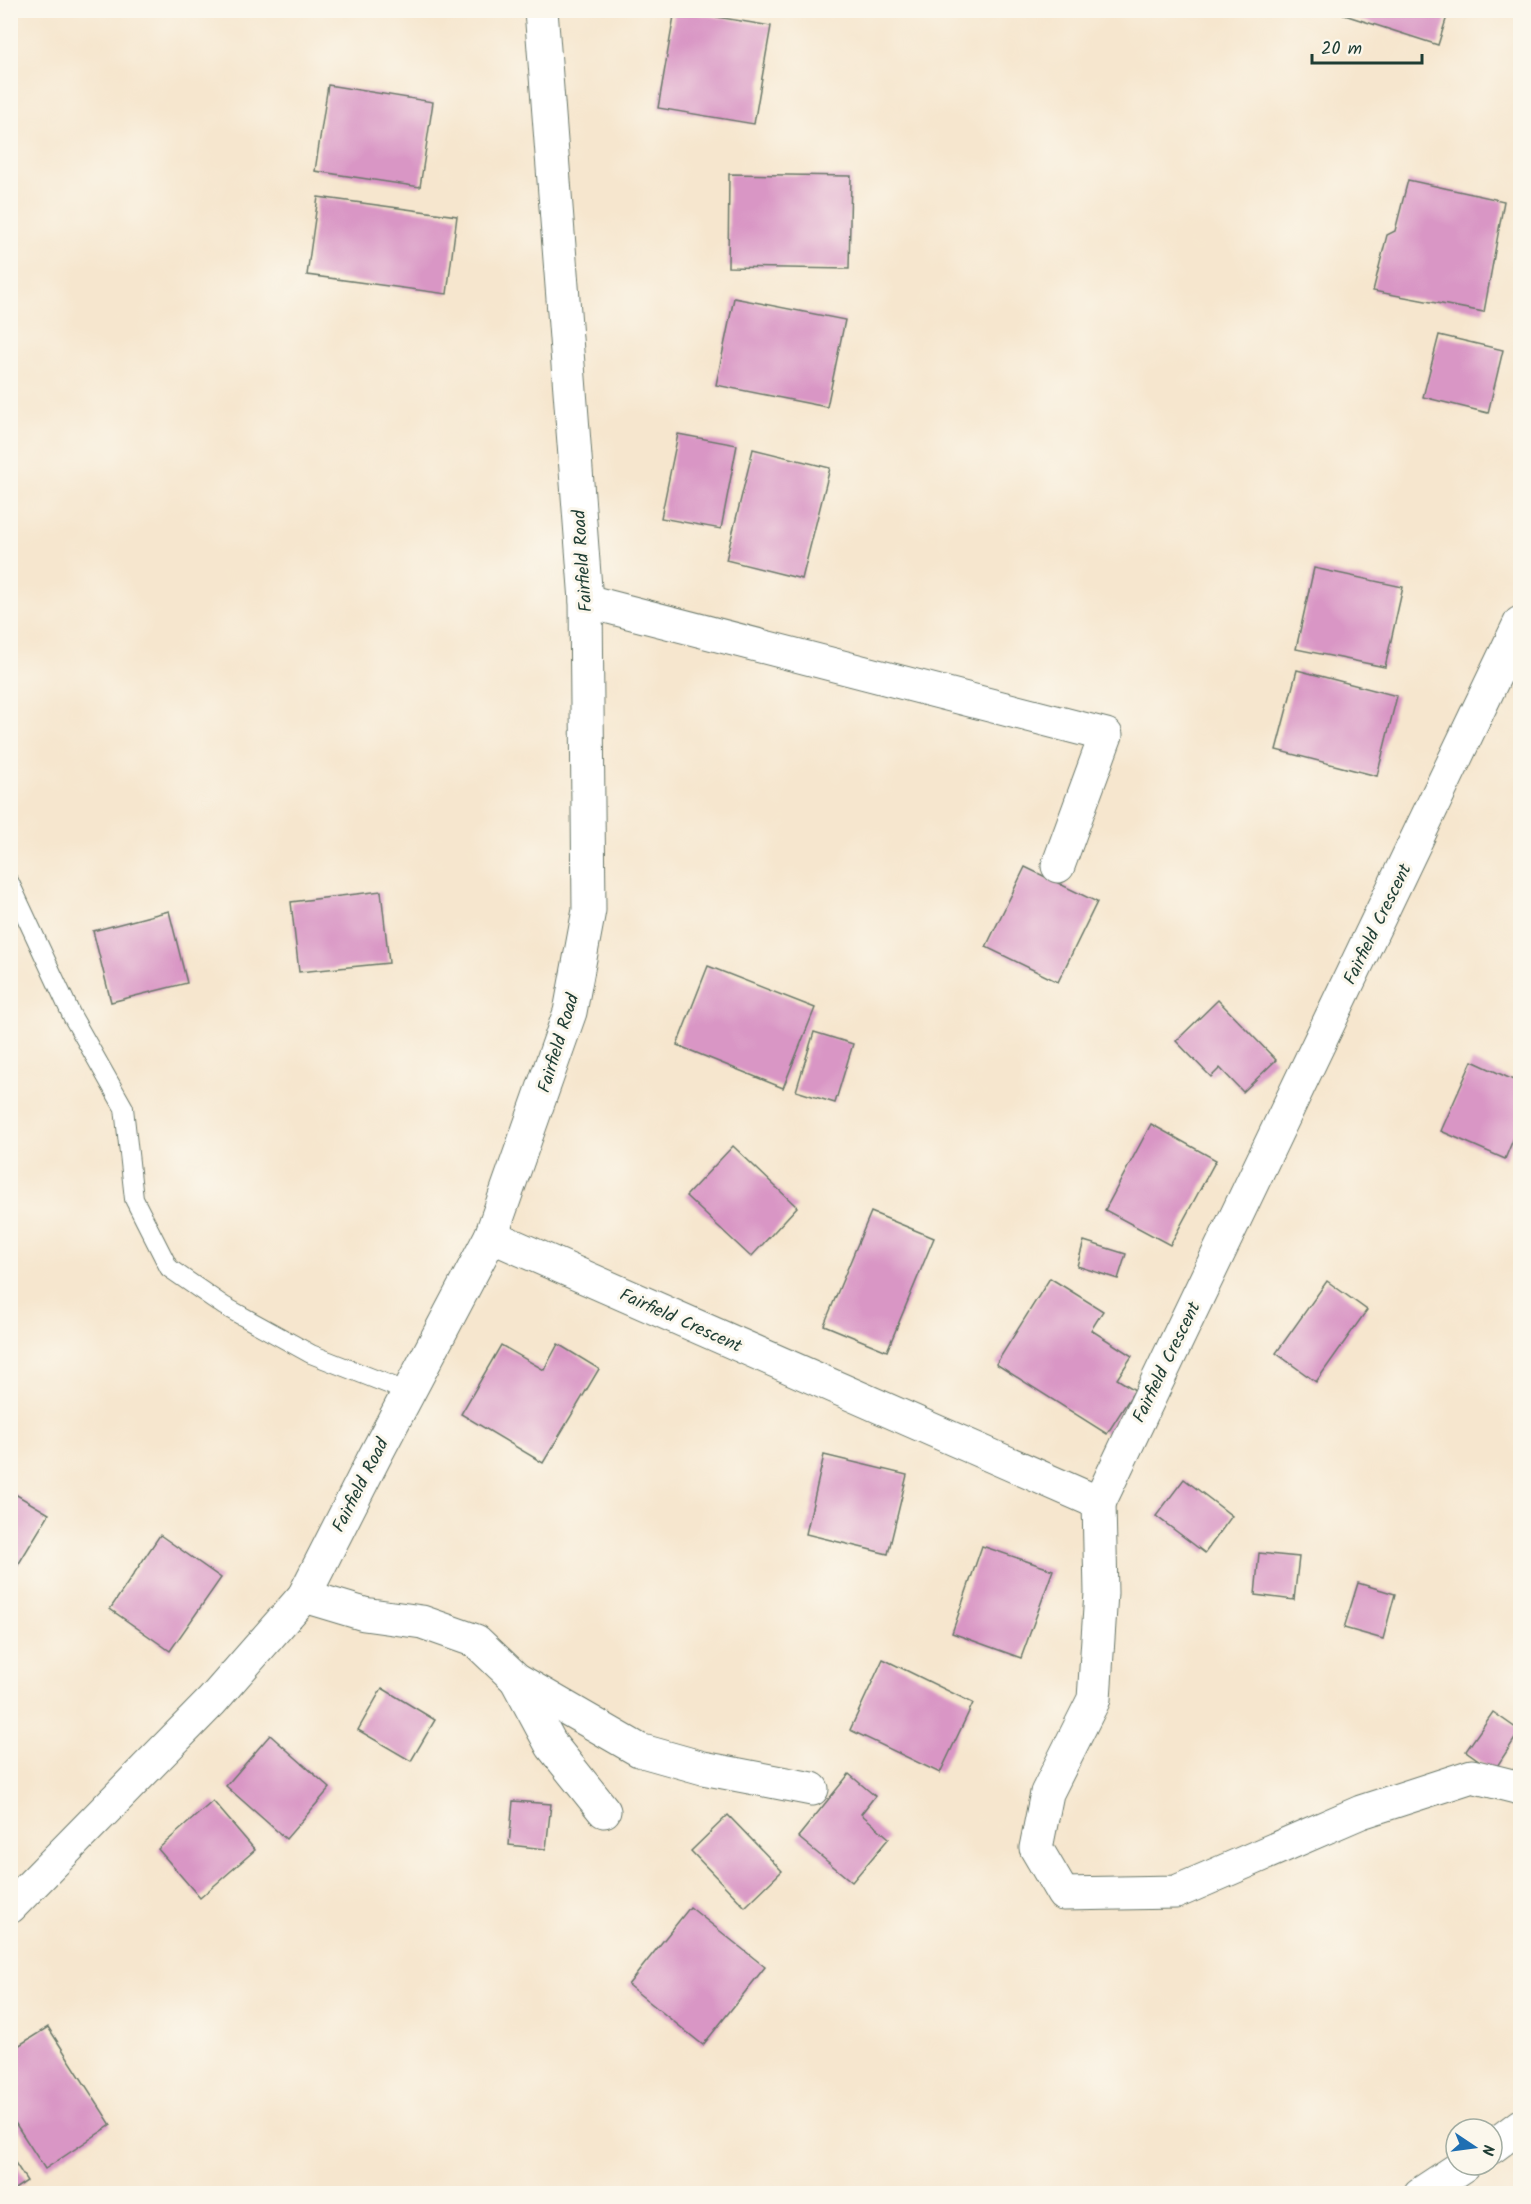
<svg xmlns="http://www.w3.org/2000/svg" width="1531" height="2204" viewBox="0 0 1531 2204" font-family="Kalam,sans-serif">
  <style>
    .building { fill: #d996c5 }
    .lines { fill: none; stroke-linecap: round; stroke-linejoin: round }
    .service-casing { stroke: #6a786a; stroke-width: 20 }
    .minor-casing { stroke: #6a786a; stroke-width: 35 }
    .service { stroke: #fff; stroke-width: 18 }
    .minor { stroke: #fff; stroke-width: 33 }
    .labels { text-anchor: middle; stroke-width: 6; stroke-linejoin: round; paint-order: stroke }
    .street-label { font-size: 18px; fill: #1f3d34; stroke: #fbf7ec }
  </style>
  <rect width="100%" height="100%" fill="#fbf7ec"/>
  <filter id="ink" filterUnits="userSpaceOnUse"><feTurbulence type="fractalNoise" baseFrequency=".0167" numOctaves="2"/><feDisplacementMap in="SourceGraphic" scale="12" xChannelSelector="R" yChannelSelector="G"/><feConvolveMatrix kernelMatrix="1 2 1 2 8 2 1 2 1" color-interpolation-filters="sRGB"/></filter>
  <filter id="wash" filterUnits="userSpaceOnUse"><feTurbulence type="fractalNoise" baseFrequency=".008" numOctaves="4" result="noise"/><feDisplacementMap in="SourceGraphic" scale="24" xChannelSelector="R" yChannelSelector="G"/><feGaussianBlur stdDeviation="1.35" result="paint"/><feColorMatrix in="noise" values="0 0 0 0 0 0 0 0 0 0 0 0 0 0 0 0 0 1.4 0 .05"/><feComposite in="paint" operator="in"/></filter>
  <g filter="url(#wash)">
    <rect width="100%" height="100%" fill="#f6e6ce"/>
    <g id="blocks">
      <!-- building -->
      <g class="building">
        <path d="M675 10 771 26 754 124 658 108Z"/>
        <path d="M1329 10H1449L1438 45Z"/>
        <path d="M328 85 433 102 420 187 315 171Z"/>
        <path d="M729 174 851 176 849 269 728 267Z"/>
        <path d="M1408 180 1504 201 1484 312 1373 291 1387 235 1395 231Z"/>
        <path d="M318 197 457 216 447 294 307 275Z"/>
        <path d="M734 298 845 320 827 407 716 385Z"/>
        <path d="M1439 335 1503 350 1488 413 1423 397Z"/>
        <path d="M678 434 737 445 721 529 661 518Z"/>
        <path d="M753 449 830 468 802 579 726 560Z"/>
        <path d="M1314 568 1403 587 1385 667 1296 649Z"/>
        <path d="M1297 670 1397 696 1377 776 1276 750Z"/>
        <path d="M1025 867 1097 902 1058 982 986 947Z"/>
        <path d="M381 891 389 963 299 972 291 902Z"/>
        <path d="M169 911 187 983 111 1002 93 931Z"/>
        <path d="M708 966 815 1008 783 1088 677 1045Z"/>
        <path d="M1218 1000 1276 1060 1243 1092 1220 1068 1211 1077 1176 1041Z"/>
        <path d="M814 1032 853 1044 835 1103 796 1091Z"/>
        <path d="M1472 1061 1520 1083V1123L1505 1159 1441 1131Z"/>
        <path d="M1151 1124 1216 1160 1170 1245 1105 1210Z"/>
        <path d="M733 1146 797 1207 751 1257 686 1196Z"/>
        <path d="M871 1212 934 1238 887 1351 824 1325Z"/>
        <path d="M1084 1241 1126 1254 1118 1279 1077 1266Z"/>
        <path d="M1050 1278 1103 1311 1091 1330 1132 1356 1117 1379 1135 1390 1107 1434 996 1364Z"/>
        <path d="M1327 1281 1367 1310 1316 1382 1276 1353Z"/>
        <path d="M558 1344 599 1369 543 1463 461 1414 501 1345 544 1370Z"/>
        <path d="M824 1455 907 1475 888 1554 806 1534Z"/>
        <path d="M1184 1479 1232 1516 1205 1553 1156 1516Z"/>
        <path d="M10 1491 49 1514 10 1578Z"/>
        <path d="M160 1535 221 1578 170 1651 110 1609Z"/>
        <path d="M982 1546 1053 1570 1021 1658 952 1633Z"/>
        <path d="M1259 1553 1299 1557 1294 1600 1255 1595Z"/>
        <path d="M1358 1583 1395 1594 1383 1639 1344 1628Z"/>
        <path d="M883 1659 973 1703 940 1773 850 1730Z"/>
        <path d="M382 1688 435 1720 411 1761 358 1730Z"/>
        <path d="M1493 1712 1520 1731 1494 1771 1466 1751Z"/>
        <path d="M270 1735 330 1788 286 1839 226 1786Z"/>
        <path d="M849 1774 875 1796 861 1814 889 1838 852 1882 798 1837Z"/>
        <path d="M213 1801 255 1850 200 1898 158 1849Z"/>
        <path d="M513 1801 551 1804 546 1849 509 1845Z"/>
        <path d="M728 1815 782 1871 745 1907 691 1851Z"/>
        <path d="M690 1907 765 1967 703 2045 628 1985Z"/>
        <path d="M48 2027 111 2125 45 2169 10 2115V2051Z"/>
        <path d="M10 2155 27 2181 10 2192Z"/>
      </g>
    </g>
  </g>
  <g filter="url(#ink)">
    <use href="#blocks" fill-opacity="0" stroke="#6a786a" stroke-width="1.5"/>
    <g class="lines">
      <defs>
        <path id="service" d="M10 883 72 1016 124 1108 134 1199 169 1268 224 1306 311 1354 408 1392"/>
        <g id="minor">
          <path d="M586 601 1106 735 1058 866"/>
          <path d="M491 1236 1099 1503 1520 623"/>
          <path d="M1099 1503 1101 1593 1094 1699 1047 1793 1036 1848 1063 1894 1176 1892 1361 1812 1472 1776 1520 1788"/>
          <path d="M304 1596 364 1614 422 1622 476 1641 516 1679 639 1750 703 1768 812 1789"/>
          <path d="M516 1679 552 1746 604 1811"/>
          <path d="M10 1907 212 1701 304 1596 375 1456 491 1236 570 1012 589 910 586 601 541 10"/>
          <path d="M1492 2147 1520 2126"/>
          <path d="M1420 2194 1464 2165"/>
        </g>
      </defs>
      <!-- service casing -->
      <use href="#service" class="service-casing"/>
      <!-- minor casing -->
      <use href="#minor" class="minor-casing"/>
      <!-- service -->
      <use href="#service" class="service"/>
      <!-- minor -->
      <use href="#minor" class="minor"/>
    </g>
  </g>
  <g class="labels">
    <!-- street labels -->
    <g class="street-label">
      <text transform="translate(582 561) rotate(-94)" y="6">Fairfield Road</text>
      <text transform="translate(1377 924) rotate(-64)" y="6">Fairfield Crescent</text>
      <text transform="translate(558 1043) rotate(-73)" y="6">Fairfield Road</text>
      <text transform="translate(681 1320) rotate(24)" y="6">Fairfield Crescent</text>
      <text transform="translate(1166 1362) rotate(-64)" y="6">Fairfield Crescent</text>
      <text transform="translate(360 1485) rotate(-63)" y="6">Fairfield Road</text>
    </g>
  </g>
  <!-- margin -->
  <rect width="1531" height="2204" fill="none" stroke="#fbf7ec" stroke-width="36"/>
  <!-- north arrow -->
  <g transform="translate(1474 2147) rotate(103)"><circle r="28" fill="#fbf7ec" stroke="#a3ada2" stroke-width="1.5"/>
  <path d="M0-4.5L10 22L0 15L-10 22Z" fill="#1f6fb2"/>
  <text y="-9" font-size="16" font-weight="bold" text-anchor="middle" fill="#1f3d34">N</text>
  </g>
  <!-- scale -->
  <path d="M1312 54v9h110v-9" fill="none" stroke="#1f3d34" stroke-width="3"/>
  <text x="1321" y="54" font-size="18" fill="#1f3d34" stroke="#fbf7ec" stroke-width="4.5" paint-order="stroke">20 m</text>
</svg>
